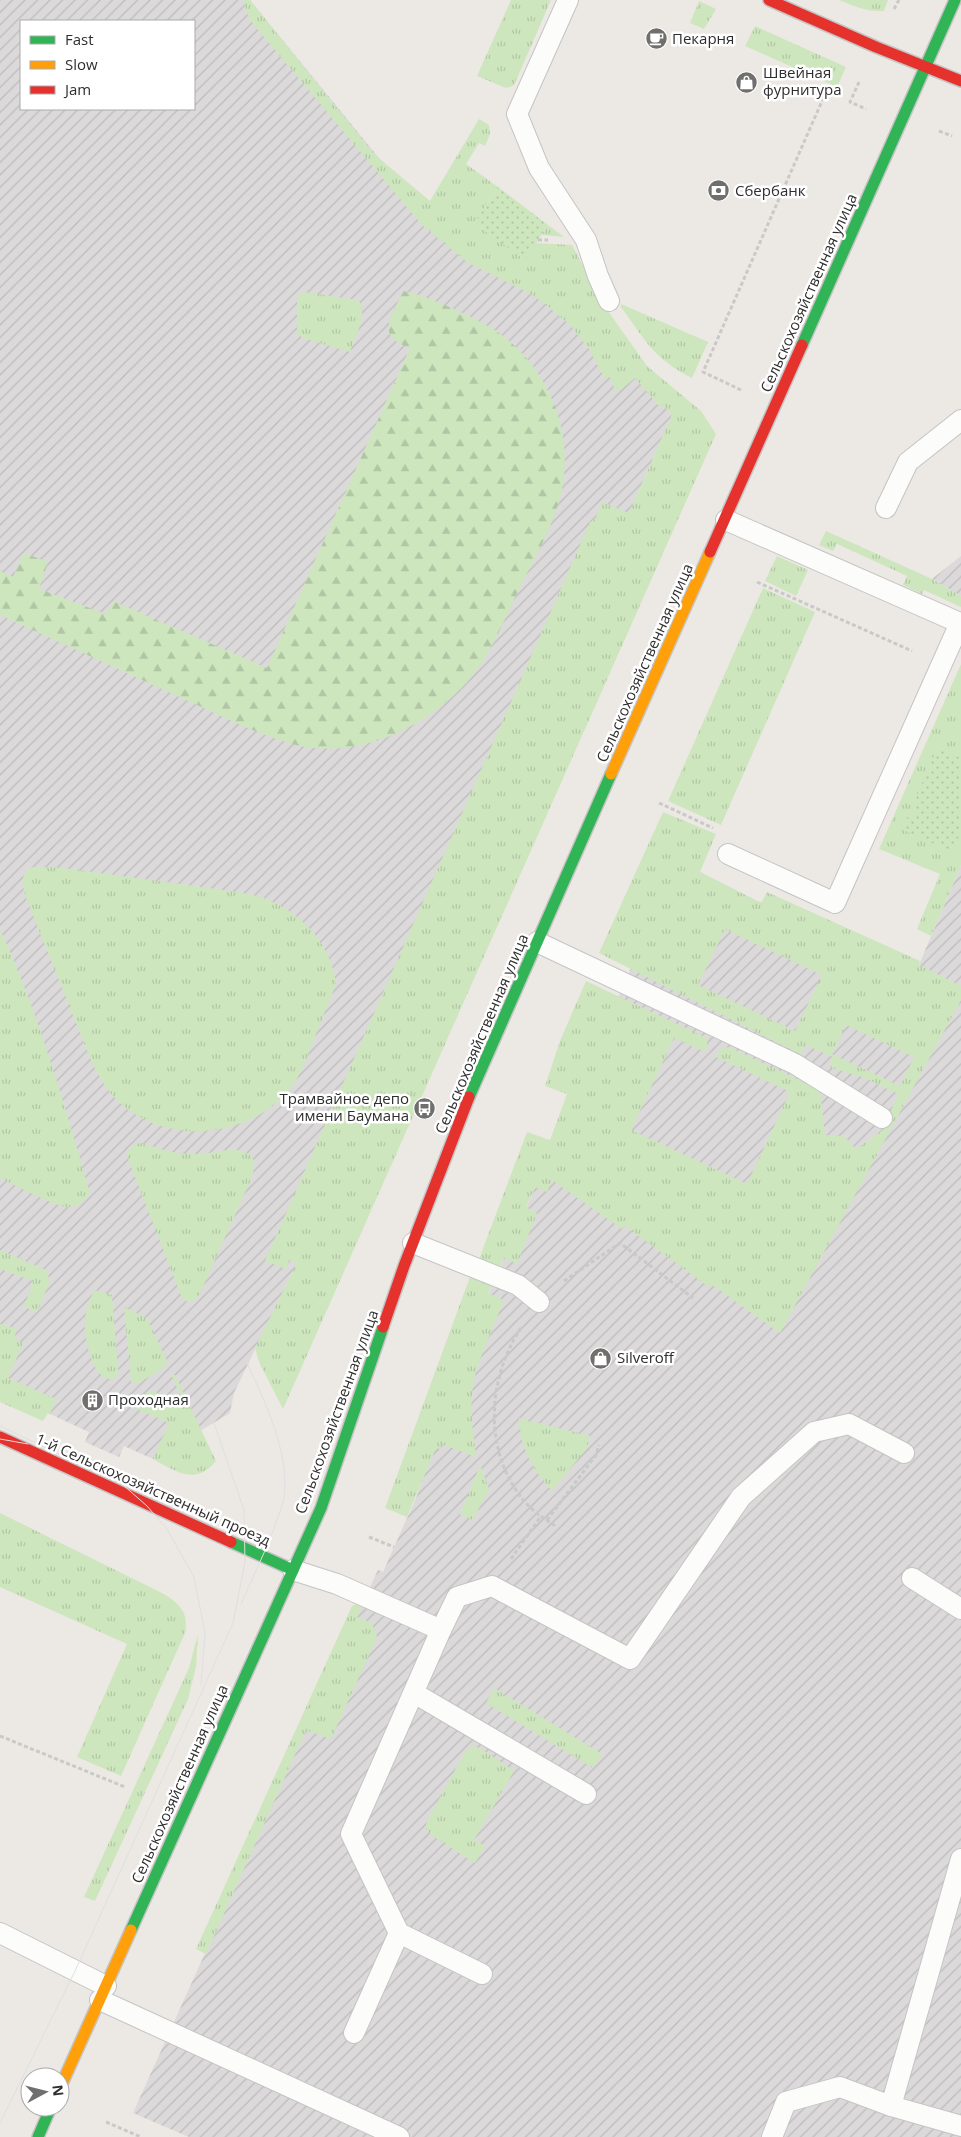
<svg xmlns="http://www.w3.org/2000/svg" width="961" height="2137" viewBox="0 0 961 2137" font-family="'Open Sans',sans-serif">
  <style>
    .industrial { fill: url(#industrial-furrows); fill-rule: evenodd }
    .grass { fill: url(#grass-tufts); fill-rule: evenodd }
    .forest { fill: url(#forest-firs) }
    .park { fill: url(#park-dots) }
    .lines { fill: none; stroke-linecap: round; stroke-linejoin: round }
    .lane-casing { stroke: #c5c4c5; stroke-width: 22 }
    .fast-casing { stroke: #c5c4c5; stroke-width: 14 }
    .slow-casing { stroke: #c5c4c5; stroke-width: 14 }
    .jam-casing { stroke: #c5c4c5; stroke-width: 14 }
    .path { stroke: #c9c9c8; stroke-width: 3; stroke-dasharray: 4 2.5; stroke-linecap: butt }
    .lane { stroke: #fcfcfb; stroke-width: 20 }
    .fast { stroke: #30b455; stroke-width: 11 }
    .slow { stroke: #ff9f0a; stroke-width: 11 }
    .jam { stroke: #e5322d; stroke-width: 11 }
    .tram { stroke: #dfdfe1; stroke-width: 1 }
    .labels { text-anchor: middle; stroke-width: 5; stroke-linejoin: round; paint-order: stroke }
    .poi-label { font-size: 15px; fill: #2e2e2e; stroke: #fff; text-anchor: start }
    .street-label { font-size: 15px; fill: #2e2e2e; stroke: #fff }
  </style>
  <defs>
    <pattern id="industrial-furrows" width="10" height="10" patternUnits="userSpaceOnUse" patternTransform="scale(1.25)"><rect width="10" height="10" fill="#dcd9db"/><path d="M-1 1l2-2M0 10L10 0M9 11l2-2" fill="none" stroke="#bdbbbc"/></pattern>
    <pattern id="grass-tufts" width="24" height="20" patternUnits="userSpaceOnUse" patternTransform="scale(1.25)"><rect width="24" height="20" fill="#cee6be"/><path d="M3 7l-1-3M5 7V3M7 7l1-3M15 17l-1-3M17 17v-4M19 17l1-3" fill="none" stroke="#b1c6a4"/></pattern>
    <pattern id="forest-firs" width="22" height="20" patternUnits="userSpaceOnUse" patternTransform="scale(1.25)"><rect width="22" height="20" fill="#cee6be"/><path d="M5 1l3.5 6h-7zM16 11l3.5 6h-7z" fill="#b1c6a4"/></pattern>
    <pattern id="park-dots" width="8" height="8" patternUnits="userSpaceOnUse" patternTransform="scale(1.25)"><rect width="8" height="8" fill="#cee6be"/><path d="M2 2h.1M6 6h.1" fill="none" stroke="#b1c6a4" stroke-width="1.8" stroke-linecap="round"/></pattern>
  </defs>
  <rect width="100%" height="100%" fill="#ece8e4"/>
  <!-- industrial -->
  <g class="industrial">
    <path d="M0 0H250L428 218 555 284 672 415 462 897 297 1263 234 1393 230 1413 153 1459 124 1446 119 1457 85 1442 89 1432 0 1391ZM21 21H194V109H21Z"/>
    <path d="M961 556V596L932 579Z"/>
    <path d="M678 861 911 978 919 965 961 865V2137H189L133 2113 366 1596 378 1570 383 1572 416 1498 480 1313Z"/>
  </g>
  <!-- grass -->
  <g class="grass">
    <path d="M243 0H250L374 154 430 201 479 119 489 125 490 134 485 146 479 143 466 164 498 187 474 223 525 259 536 243 572 245 603 304 647 366 701 411 716 434 283 1409 259 1362 255 1348 297 1263 289 1260 286 1269 265 1261 591 520H595L602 502 629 513 672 415 663 405 660 407 635 378 623 388 615 391 610 377 605 379 589 349 571 326 550 308 531 294 467 262 422 225 249 19Z"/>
    <path d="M511 0H551L515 83 513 86 506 88 477 76Z"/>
    <path d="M839 0H888L884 11C867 12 854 6 839 0Z"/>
    <path d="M699 1 716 9 704 29 690 23Z"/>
    <path d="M755 26 846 67 837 87 745 46Z"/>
    <path d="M548 225 564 237 542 235Z"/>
    <path d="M304 292 358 300C369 313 355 337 350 352L303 338 297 334V301L299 294Z"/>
    <path d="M621 304 708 342 692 378C654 359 645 340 621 307Z"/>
    <path d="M826 531 932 579 961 596V607L924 590 922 594 903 585 907 576 837 544 833 551 819 545Z"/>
    <path d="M777 556 808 570 796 596 765 581Z"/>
    <path d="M763 588 815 612 721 825 668 801Z"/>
    <path d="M961 664V865L931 936 917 929 940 874 879 849Z"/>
    <path d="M663 812 716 834 700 872 761 903 767 892 920 961 919 965 961 986V1000L780 1333 711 1284 709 1287 625 1226 622 1229 552 1180 547 1192 535 1187 526 1207 537 1213 517 1264 504 1258 499 1268 479 1259 527 1132 550 1140 567 1094 545 1086 560 1041 586 981 707 1038 708 1043 705 1052 674 1038 631 1130 747 1184 790 1092 716 1057 720 1049 729 1047 820 1090 825 1135 844 1136 856 1149 883 1130 898 1094 865 1078 829 1067 833 1057 806 1045 800 1054 599 953ZM725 929 822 975 795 1031 698 985ZM846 1025 914 1057 900 1086 832 1054Z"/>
    <path d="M33 867C67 866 103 874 136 878 165 882 194 886 223 890 234 892 246 893 257 896 297 908 331 941 336 984 328 1004 320 1024 312 1044 306 1059 301 1076 290 1089 249 1139 166 1146 119 1102 106 1090 97 1073 90 1058L26 898C22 885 19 873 33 867Z"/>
    <path d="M0 929C39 1014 64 1104 90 1193 86 1200 77 1207 68 1207 56 1207 13 1184 0 1178Z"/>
    <path d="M140 1143C162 1148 172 1155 197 1154 213 1154 233 1145 247 1153 257 1158 254 1168 252 1177L200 1293 197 1298 191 1302 185 1301 182 1298 127 1156C129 1148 131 1145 140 1143Z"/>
    <path d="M0 1250 48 1271 49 1283 37 1312 24 1307 33 1281 0 1269Z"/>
    <path d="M470 1277 492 1286 488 1293 504 1300C493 1329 474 1365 472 1395 470 1416 474 1437 476 1457L442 1444 440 1449 436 1448 407 1517 385 1508Z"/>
    <path d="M94 1290 112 1295 118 1371 116 1378C93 1387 83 1335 85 1320 86 1309 90 1300 94 1290Z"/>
    <path d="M124 1307 147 1318 167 1361 164 1368 137 1384 131 1382Z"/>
    <path d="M0 1324 17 1329 14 1339 23 1343 8 1378 56 1399 50 1414 48 1413 43 1421 0 1402Z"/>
    <path d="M171 1374 175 1375 216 1461C195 1486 177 1472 153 1459L169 1423 130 1406 133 1398 153 1391 159 1394 163 1404 181 1396Z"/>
    <path d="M519 1418 590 1436 587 1448 552 1491C535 1473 518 1445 519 1418Z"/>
    <path d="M480 1465 489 1489 473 1520 460 1515Z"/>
    <path d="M0 1513 164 1594C180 1604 189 1613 185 1633L121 1776 77 1757 127 1644 0 1587Z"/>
    <path d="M357 1604 362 1606 357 1617 372 1623 377 1637 331 1739 306 1730 206 1954 196 1949 352 1606Z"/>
    <path d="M198 1634 196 1667 188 1699 95 1901 84 1897 189 1668Z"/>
    <path d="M494 1688 602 1754 593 1768 486 1703Z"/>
    <path d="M472 1746 480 1748 514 1771 474 1840 485 1846 475 1863 431 1835 425 1828 427 1821 465 1752Z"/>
  </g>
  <!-- forest -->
  <path class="forest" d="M403 291C422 295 438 302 456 310 474 319 493 327 508 340 551 376 573 434 562 489 555 524 535 557 519 589 505 617 493 650 473 675 433 724 364 759 300 746 280 741 262 734 243 726L0 615V571L13 577 24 553 48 562 39 589 106 614 113 601 267 668 410 348C405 346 400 344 396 341 378 329 398 305 403 291Z"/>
  <!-- park -->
  <g class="park">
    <path d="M498 187 548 225 525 260 474 223Z"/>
    <path d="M937 749 961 758V832L952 852 901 829 907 817 913 820 916 811 911 809Z"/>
  </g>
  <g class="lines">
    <defs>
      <g id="lane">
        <path d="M568 0 517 114 539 168 586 240 598 276 609 301"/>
        <path d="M886 508 908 462 961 420"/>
        <path d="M726 520 960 623 835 903 728 854"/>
        <path d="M537 942 795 1064 882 1118"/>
        <path d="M413 1243 518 1285 539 1302"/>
        <path d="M293 1570 337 1584 441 1630"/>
        <path d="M912 1578 961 1609"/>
        <path d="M414 1693 586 1794"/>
        <path d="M0 1933 106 1986"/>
        <path d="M482 1974 399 1933 351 1834 441 1630 457 1597 492 1586 630 1659 741 1497 814 1432 849 1424 904 1453"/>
        <path d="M100 2000 399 2137"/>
        <path d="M354 2033 399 1933"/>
        <path d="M891 2106 961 2126"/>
        <path d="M772 2137 786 2102 840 2087 891 2106 961 1859"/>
      </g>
      <g id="fast">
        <path d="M802 345 955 0"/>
        <path d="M469 1097 611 774"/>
        <path d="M231 1542 293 1570"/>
        <path d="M131 1930 321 1508 383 1327"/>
        <path d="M38 2137 51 2107"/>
      </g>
      <g id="slow">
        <path d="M611 774 710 552"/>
        <path d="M60 2088 131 1930"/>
      </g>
      <g id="jam">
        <path d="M769 0 876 47 961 81"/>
        <path d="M710 552 802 345"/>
        <path d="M383 1327 404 1266 469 1097"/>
        <path d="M0 1437 231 1542"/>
      </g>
    </defs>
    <!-- lane casing -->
    <use href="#lane" class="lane-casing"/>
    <!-- fast casing -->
    <use href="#fast" class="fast-casing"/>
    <!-- slow casing -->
    <use href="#slow" class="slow-casing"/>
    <!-- jam casing -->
    <use href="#jam" class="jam-casing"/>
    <!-- path -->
    <g class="path">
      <path d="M894 9 899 0"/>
      <path d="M859 82 850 102 866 109"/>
      <path d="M939 131 952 136"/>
      <path d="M538 240H548"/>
      <path d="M741 390 703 372 826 92"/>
      <path d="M757 582 912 651"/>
      <path d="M659 803 713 828"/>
      <path d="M564 1281 620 1243 693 1298"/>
      <path d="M521 1328C486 1380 483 1456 527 1504 535 1513 546 1520 557 1527"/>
      <path d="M547 1520 596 1455 599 1445"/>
      <path d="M369 1537 394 1547"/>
      <path d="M511 1559 541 1516"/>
      <path d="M0 1736 125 1787"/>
      <path d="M106 2122 141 2137"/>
    </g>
    <!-- lane -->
    <use href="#lane" class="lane"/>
    <!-- fast -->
    <use href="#fast" class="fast"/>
    <!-- slow -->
    <use href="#slow" class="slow"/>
    <!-- jam -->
    <use href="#jam" class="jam"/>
    <!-- tram -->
    <g class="tram">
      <path d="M0 1426 122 1484 147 1506 167 1529 194 1577 205 1633 201 1686"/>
      <path d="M0 1439 28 1444"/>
      <path d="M241 1604C253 1576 267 1549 277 1520 279 1513 283 1505 284 1498 290 1453 265 1402 247 1363"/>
      <path d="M0 2123 75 1971 233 1623 245 1562 244 1510 214 1423"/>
    </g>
  </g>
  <!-- icons -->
  <defs>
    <symbol id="cafe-disc" viewBox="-11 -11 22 22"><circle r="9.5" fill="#706f6e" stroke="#fff"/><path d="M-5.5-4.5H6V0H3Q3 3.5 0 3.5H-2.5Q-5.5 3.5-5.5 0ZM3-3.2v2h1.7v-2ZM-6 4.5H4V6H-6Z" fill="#fff"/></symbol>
    <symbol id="shop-disc" viewBox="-11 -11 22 22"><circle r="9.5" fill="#706f6e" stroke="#fff"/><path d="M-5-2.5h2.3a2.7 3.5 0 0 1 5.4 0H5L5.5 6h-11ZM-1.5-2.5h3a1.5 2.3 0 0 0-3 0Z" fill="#fff"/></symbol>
    <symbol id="bank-disc" viewBox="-11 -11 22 22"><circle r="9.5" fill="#706f6e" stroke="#fff"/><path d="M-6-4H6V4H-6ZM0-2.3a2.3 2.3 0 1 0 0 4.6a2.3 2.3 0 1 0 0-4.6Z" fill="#fff"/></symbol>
    <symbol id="bus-disc" viewBox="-11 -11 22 22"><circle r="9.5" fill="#706f6e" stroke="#fff"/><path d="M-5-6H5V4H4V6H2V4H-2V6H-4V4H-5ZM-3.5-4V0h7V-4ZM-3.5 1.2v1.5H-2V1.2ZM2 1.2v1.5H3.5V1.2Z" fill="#fff"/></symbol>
    <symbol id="building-disc" viewBox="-11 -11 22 22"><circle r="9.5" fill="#706f6e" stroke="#fff"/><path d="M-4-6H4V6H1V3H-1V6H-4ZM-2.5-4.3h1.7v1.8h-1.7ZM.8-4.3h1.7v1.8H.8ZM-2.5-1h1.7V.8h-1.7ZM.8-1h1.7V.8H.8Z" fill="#fff"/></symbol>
  </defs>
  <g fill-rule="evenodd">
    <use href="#cafe-disc" x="644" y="26" width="25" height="25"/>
    <use href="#shop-disc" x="734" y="70" width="25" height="25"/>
    <use href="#bank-disc" x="706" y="178" width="25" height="25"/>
    <use href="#bus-disc" x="412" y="1096" width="25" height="25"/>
    <use href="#shop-disc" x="588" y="1346" width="25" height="25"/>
    <use href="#building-disc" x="80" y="1388" width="25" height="25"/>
  </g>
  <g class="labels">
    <!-- poi labels -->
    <g class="poi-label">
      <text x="672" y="44">Пекарня</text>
      <text x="763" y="78">Швейная<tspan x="763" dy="17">фурнитура</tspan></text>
      <text x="735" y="196">Сбербанк</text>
      <text x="409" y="1104" text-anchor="end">Трамвайное депо<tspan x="409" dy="17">имени Баумана</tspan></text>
      <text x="617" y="1363">Silveroff</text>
      <text x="108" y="1405">Проходная</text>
    </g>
    <!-- street labels -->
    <g class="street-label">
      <text transform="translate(809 293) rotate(-66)" y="5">Сельскохозяйственная улица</text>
      <text transform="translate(645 663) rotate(-66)" y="5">Сельскохозяйственная улица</text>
      <text transform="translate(482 1034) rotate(-67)" y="5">Сельскохозяйственная улица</text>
      <text transform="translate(337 1412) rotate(-70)" y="5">Сельскохозяйственная улица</text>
      <text transform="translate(153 1490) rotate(24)" y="5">1-й Сельскохозяйственный проезд</text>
      <text transform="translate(180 1784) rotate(-66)" y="5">Сельскохозяйственная улица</text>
    </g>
  </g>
  <!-- legend -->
  <rect x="20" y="20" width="175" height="90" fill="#ffffff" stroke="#ababab"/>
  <rect x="30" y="36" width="25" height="8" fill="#30b455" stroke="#ababab"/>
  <text x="65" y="45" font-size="15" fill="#2e2e2e">Fast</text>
  <rect x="30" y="61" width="25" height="8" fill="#ff9f0a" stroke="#ababab"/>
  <text x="65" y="70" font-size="15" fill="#2e2e2e">Slow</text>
  <rect x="30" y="86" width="25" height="8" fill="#e5322d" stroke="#ababab"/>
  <text x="65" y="95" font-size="15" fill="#2e2e2e">Jam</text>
  <!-- north arrow -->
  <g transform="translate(45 2092) rotate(83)"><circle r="24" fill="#ffffff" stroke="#ababab"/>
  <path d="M0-4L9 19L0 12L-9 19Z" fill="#706f6e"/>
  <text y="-8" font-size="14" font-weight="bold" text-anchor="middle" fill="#2e2e2e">N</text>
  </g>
</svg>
